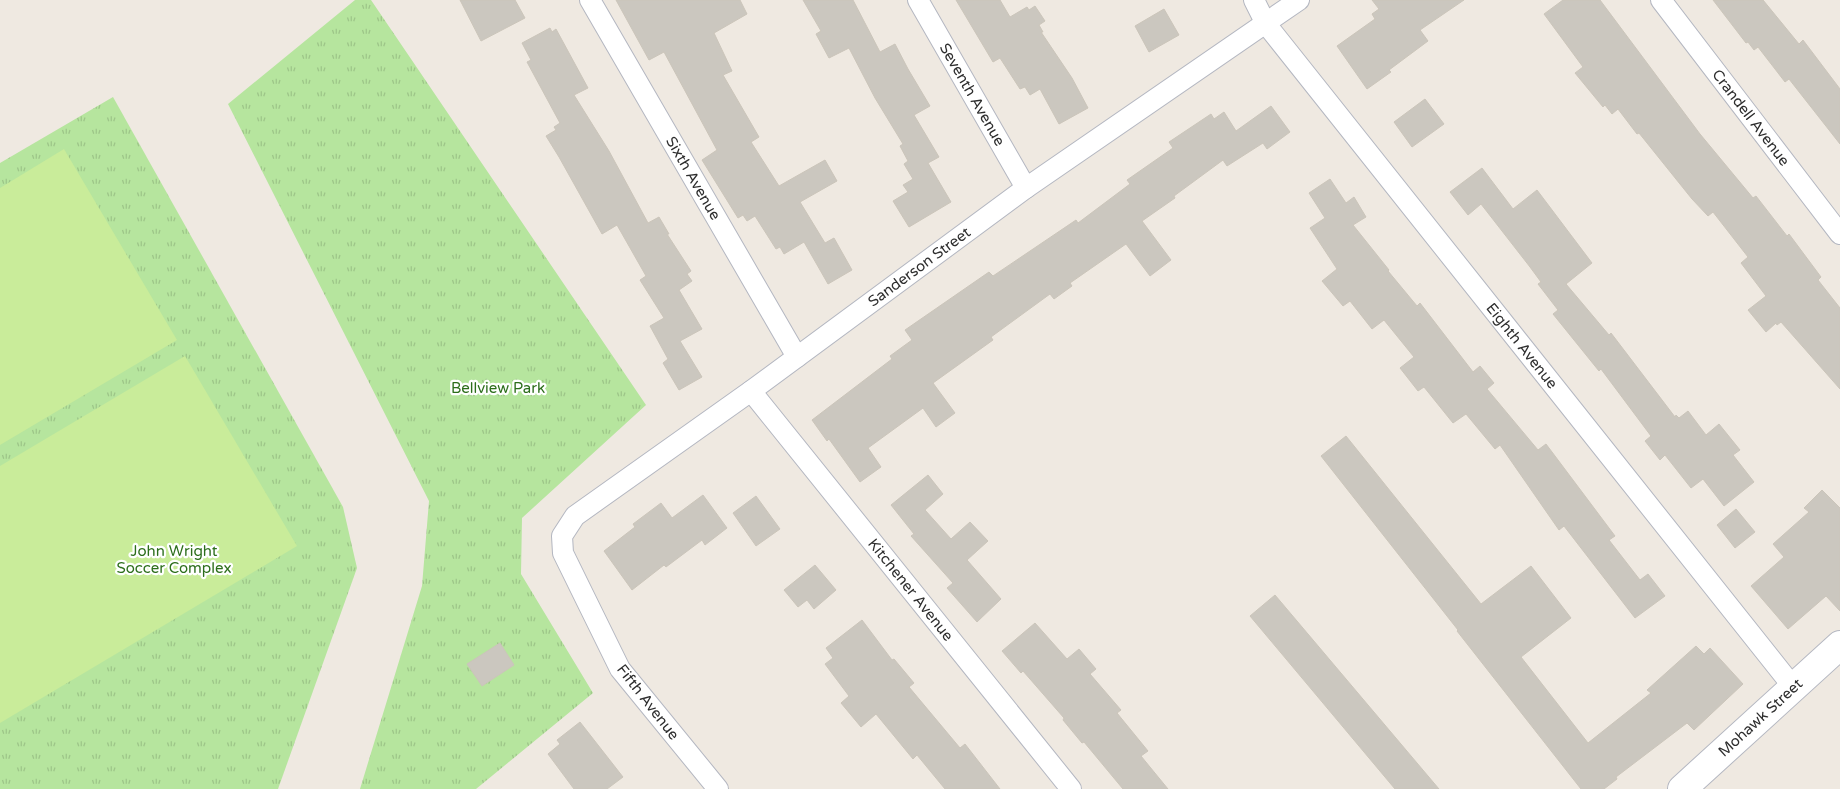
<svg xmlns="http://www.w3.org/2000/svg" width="1840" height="789" viewBox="0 0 1840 789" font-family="'Varela Round',sans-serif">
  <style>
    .grass { fill: url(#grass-tufts) }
    .pitch { fill: #c9ec9a }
    .building { fill: #cbc7bf; stroke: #cbc5ba }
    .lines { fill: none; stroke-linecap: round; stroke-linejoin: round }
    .street-casing { stroke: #b4b7c1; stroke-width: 22 }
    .secondary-casing { stroke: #b4b7c1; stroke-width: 30 }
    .street { stroke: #fff; stroke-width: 20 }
    .secondary { stroke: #fff; stroke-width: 28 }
    .labels { text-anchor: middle; stroke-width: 4.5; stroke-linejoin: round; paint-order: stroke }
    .street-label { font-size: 15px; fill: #2e2e2e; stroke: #fff }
    .park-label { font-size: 15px; fill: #2c6e1b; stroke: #fff }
  </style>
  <defs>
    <pattern id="grass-tufts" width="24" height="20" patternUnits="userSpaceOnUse" patternTransform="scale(1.25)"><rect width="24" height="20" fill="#b6e59e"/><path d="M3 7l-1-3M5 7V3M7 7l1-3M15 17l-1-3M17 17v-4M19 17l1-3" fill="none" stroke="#9dc588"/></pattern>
  </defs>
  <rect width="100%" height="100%" fill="#efe9e1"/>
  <!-- grass -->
  <g class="grass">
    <path d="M355 0H371L646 405 522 518 521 574 593 693 476 789H360L422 586 429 501 228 104Z"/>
    <path d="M113 97 343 507 357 568 278 789H0V163Z"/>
  </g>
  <!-- pitch -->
  <g class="pitch">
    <path d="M64 149 177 340 0 445V188Z"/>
    <path d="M185 356 297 546 0 723V466Z"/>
  </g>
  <!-- building -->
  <g class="building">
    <path d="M460 0H515L525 18 481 41Z"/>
    <path d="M616 0H740L747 14 714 33 732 71 723 75 759 137 751 142 779 186 825 160 837 181 800 202 825 243 834 238 852 270 828 284 804 242 784 254 780 247 776 249 755 216 747 221 743 215 738 218 702 160 717 150 664 52 649 60Z"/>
    <path d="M803 0H853L880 52 895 44 908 69 930 106 914 115 939 157 928 163 951 202 909 227 893 201 908 192 903 185 913 179 904 164 908 161 900 146 903 144 875 98 849 48 829 58 816 34 821 31Z"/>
    <path d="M956 0H1000L1010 17 1027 7 1029 10 1035 6 1045 21 1039 25 1043 32H1041L1072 78 1088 108 1059 124 1040 89 1030 95 1025 87 1020 89 1000 58 993 62Z"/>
    <path d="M1372 0H1464L1420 30 1428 41 1389 70 1391 72 1367 89 1337 46 1375 19 1372 14 1379 9Z"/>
    <path d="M1563 0H1600L1700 134 1753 198 1756 196 1787 236 1789 234 1821 277 1818 280 1840 308V389L1781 322 1777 325 1776 323 1766 332 1748 310 1766 296 1741 263 1748 257 1713 212 1708 216 1692 199 1639 133 1637 134 1618 109 1612 114 1605 105 1603 107 1575 73 1583 67 1544 14Z"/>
    <path d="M1713 0H1763L1799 44 1803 40 1840 89V144L1789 79 1785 82 1758 47 1754 50 1748 42 1746 43Z"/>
    <path d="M1164 9 1179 35 1149 52 1135 26Z"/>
    <path d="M550 28 552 32 556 29 588 88 574 95 609 151 648 223 659 217 669 234H667L691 271 687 274 692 281 679 290 702 329 680 341 702 377 679 390 663 363 668 359 650 326 664 318 640 280 646 276 617 225 602 234 559 157 546 136 556 130 554 127 560 123 527 62 531 60 522 43Z"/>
    <path d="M1425 99 1444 124 1412 147 1394 122Z"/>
    <path d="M1271 106 1290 132 1267 149 1263 143 1227 166 1223 160 1174 196 1175 198 1142 221 1171 260 1150 276 1126 244 1070 283 1072 286 1054 299 1050 294 991 337 993 340 933 383 955 413 936 427 923 408 868 448 881 467 860 482 829 439 827 441 812 420 892 359 890 356 912 340 905 330 989 272 993 276 1076 220 1078 223 1130 184 1127 180 1173 148 1169 142 1211 114 1214 119 1224 112 1236 131Z"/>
    <path d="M1482 168 1513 209 1537 190 1592 263 1566 284 1609 335 1611 333 1675 417 1676 415 1679 418 1688 411 1706 435 1719 424 1740 450 1733 455 1754 482 1724 506 1703 479 1691 488 1665 455 1660 460 1645 441 1651 436 1601 369 1599 371 1553 314 1558 310 1538 284 1541 282 1530 267 1481 204 1468 215 1450 192Z"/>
    <path d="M1330 179 1346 203 1354 197 1366 217 1353 225 1389 270 1388 271 1417 306 1420 303 1473 372 1480 366 1494 383 1487 389 1538 450 1546 444 1615 536 1609 540 1640 580 1648 574 1665 596 1635 618 1564 526 1559 530 1500 445 1495 449 1466 414 1453 423 1424 387 1418 391 1400 368 1414 357 1384 320 1372 329 1350 301 1343 306 1322 281 1337 269 1310 228 1325 218 1309 193Z"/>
    <path d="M1346 436 1481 604 1531 566 1571 618 1521 657 1588 743 1651 693 1647 690 1696 646 1704 654 1710 648 1743 684 1694 730 1687 723 1616 777 1617 779 1604 789H1581L1457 631 1458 630 1321 456Z"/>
    <path d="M928 475 943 494 925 510 951 539 970 522 988 541 967 560 1001 599 977 622 947 588 953 583 911 536 914 534 891 505Z"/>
    <path d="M1822 490 1840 508V611L1826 596 1788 629 1751 586 1784 557 1773 544 1809 512 1804 508Z"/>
    <path d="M703 495 727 528 705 545 702 540 666 567 664 565 632 590 604 551 635 527 633 524 661 503 672 518Z"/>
    <path d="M756 496 780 529 756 546 733 513Z"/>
    <path d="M1736 509 1755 532 1735 548 1717 525Z"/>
    <path d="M815 565 836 590 814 609 807 600 798 607 784 590Z"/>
    <path d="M1275 595 1439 789H1395L1250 616Z"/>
    <path d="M862 620 892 660 894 659 914 683 909 687 960 748 965 744 1000 789H945L917 755 913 759 876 714 861 727 841 703 849 696 825 664 833 658 826 648Z"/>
    <path d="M1035 623 1067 659 1079 649 1096 669 1090 674 1121 710 1117 713 1148 751 1141 756 1168 789H1123L1084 742 1082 743 1063 720 1064 718 1023 671 1021 673 1002 651Z"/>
    <path d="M500 643 514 665 482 686 467 664Z"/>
    <path d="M580 722 623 777 607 789H574L548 754 560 744 557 740Z"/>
  </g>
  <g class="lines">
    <defs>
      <g id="street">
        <path id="s1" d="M590 0 797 357"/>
        <path id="s2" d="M918 0 1026 188"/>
        <path id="s3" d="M1254 0 1266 24 1794 688"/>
        <path id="s4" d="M1661 0 1840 234"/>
        <path id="s5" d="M751 391 1071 789"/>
        <path id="s6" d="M718 789 620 669 563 553 562 536 575 516 751 391 1026 188 1299 0"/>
      </g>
      <g id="secondary">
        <path id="s7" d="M1682 789 1840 645"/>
      </g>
    </defs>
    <!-- street casing -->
    <use href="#street" class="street-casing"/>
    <!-- secondary casing -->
    <use href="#secondary" class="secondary-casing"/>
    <!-- street -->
    <use href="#street" class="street"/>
    <!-- secondary -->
    <use href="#secondary" class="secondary"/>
  </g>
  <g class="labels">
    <!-- street labels -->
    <g class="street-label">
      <text dy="5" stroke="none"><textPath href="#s2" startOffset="109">Seventh Avenue</textPath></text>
      <text dy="5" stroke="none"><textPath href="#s4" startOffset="148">Crandell Avenue</textPath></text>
      <text dy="5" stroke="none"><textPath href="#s1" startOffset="206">Sixth Avenue</textPath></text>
      <text dy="5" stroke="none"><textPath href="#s6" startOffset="750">Sanderson Street</textPath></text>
      <text dy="5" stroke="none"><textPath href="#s3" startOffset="438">Eighth Avenue</textPath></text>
      <text dy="5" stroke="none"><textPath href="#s5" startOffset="255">Kitchener Avenue</textPath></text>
      <text transform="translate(648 702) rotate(52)" y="5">Fifth Avenue</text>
      <text dy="5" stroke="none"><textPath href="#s7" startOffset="106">Mohawk Street</textPath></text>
    </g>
    <!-- park labels -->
    <g class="park-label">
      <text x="498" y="393">Bellview Park</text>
      <text x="174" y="556">John Wright<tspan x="174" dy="17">Soccer Complex</tspan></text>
    </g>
  </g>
</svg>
